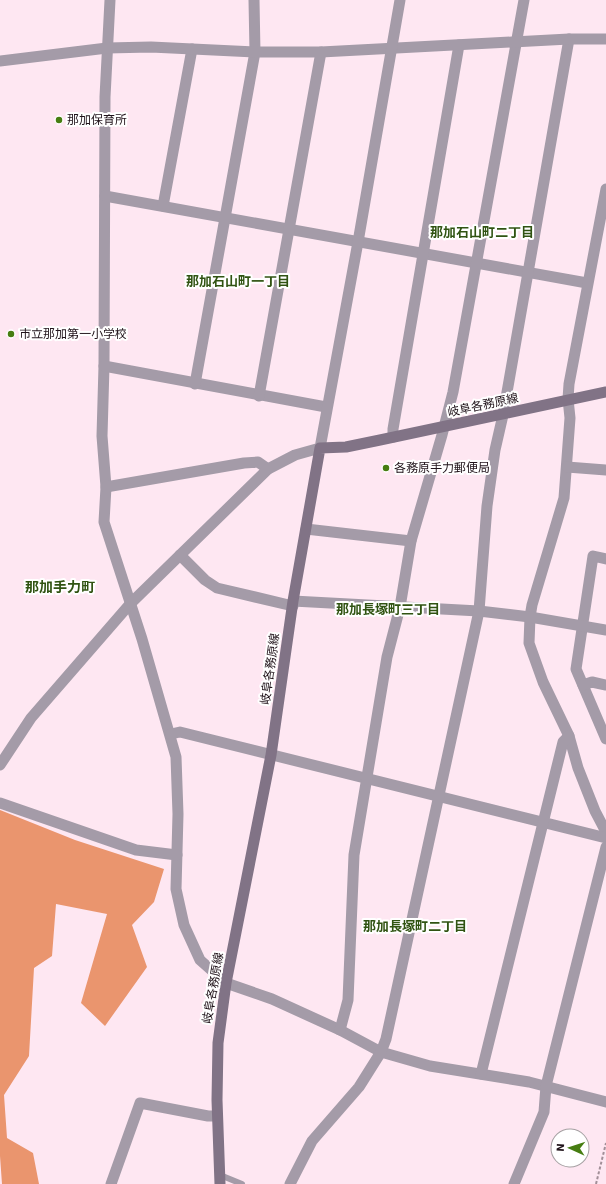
<svg xmlns="http://www.w3.org/2000/svg" width="606" height="1184" viewBox="0 0 606 1184" font-family="'Work Sans','Noto Sans JP',sans-serif">
  <style>
    .forest { fill: #ea956e }
    .lines { fill: none; stroke-linecap: round; stroke-linejoin: round }
    .path { stroke: #a28f98; stroke-width: 2; stroke-dasharray: 3 2; stroke-linecap: butt }
    .service { stroke: #a49ba8; stroke-width: 6 }
    .minor { stroke: #a49ba8; stroke-width: 11 }
    .tertiary { stroke: #a49ba8; stroke-width: 11 }
    .secondary { stroke: #817386; stroke-width: 11 }
    .poi-dot { fill: #467d11; stroke: #fff; stroke-width: 1.5 }
    .labels { text-anchor: middle; stroke-width: 4; stroke-linejoin: round; paint-order: stroke }
    .poi-label { font-size: 12px; fill: #20131a; stroke: #fff; text-anchor: start }
    .street-label { font-size: 12px; fill: #20131a; stroke: #fff }
    .neighbourhood-label { font-size: 13px; font-weight: bold; fill: #305312; stroke: #fff }
    .quarter-label { font-size: 14px; font-weight: bold; fill: #305312; stroke: #fff }
  </style>
  <rect width="100%" height="100%" fill="#fee7f2"/>
  <!-- forest -->
  <path class="forest" d="M0 810 75 840 164 869 154 902 132 925 147 967 105 1026 81 1003 107 914 56 904 52 956 34 968 29 1056 4 1095 7 1138 33 1153 39 1184H2L0 1156Z"/>
  <g class="lines">
    <!-- path -->
    <path class="path" d="M596 1184 606 1143"/>
    <!-- service -->
    <path class="service" d="M220 1175 242 1184"/>
    <!-- minor -->
    <g class="minor">
      <path d="M110 0 105 97 104 366 102 436 106 487 104 522 142 639 176 757 178 814 176 889 184 925 200 960 226 983 272 999 340 1030 381 1052 430 1066 529 1082 606 1102"/>
      <path d="M105 196 587 283"/>
      <path d="M163 206 192 49"/>
      <path d="M104 366 326 407"/>
      <path d="M195 384 255 52 254 0"/>
      <path d="M259 396 321 52"/>
      <path d="M568 399 570 418 564 498 532 605 530 617 529 643 543 682 569 736 578 768 595 811 606 832"/>
      <path d="M393 437V429L459 45"/>
      <path d="M567 467 606 470"/>
      <path d="M106 487 244 463 258 462 268 469"/>
      <path d="M306 529 411 541"/>
      <path d="M180 555 205 580 217 588 293 606"/>
      <path d="M606 559 593 556 576 669 606 739"/>
      <path d="M293 601 479 611 530 617 606 630"/>
      <path d="M583 685 592 682 606 685"/>
      <path d="M171 734 180 732 606 838"/>
      <path d="M0 803 136 850 177 855"/>
      <path d="M340 1030 348 1000 354 855 387 657 400 607 411 541 442 435 453 392 524 0"/>
      <path d="M481 1074 563 742 569 736"/>
      <path d="M111 1184 140 1103 208 1116H217"/>
      <path d="M290 1184 312 1141 359 1087 381 1052 386 1039 479 611 487 506 495 450 503 415 569 39"/>
      <path d="M514 1184 544 1112 546 1086 606 847"/>
    </g>
    <!-- tertiary -->
    <g class="tertiary">
      <path d="M0 61 107 48 151 47 255 52H321L569 39H606"/>
      <path d="M568 399 569 384 606 189"/>
      <path d="M0 765 31 718 130 604 268 469 295 455 320 448 358 242 400 0"/>
    </g>
    <!-- secondary -->
    <path class="secondary" d="M220 1184 217 1100 218 1043 226 983 271 755 293 601 320 448 346 447 380 440 606 392"/>
  </g>
  <!-- markers -->
  <g class="poi-dot">
    <circle cx="59" cy="120" r="4"/>
    <circle cx="11" cy="334" r="4"/>
    <circle cx="386" cy="468" r="4"/>
  </g>
  <g class="labels">
    <!-- poi labels -->
    <g class="poi-label">
      <text x="67" y="124">那加保育所</text>
      <text x="19" y="338">市立那加第一小学校</text>
      <text x="394" y="472">各務原手力郵便局</text>
    </g>
    <!-- street labels -->
    <g class="street-label">
      <text transform="translate(483 405) rotate(-12)" y="4">岐阜各務原線</text>
      <text transform="translate(270 669) rotate(-82)" y="4">岐阜各務原線</text>
      <text transform="translate(213 988) rotate(-80)" y="4">岐阜各務原線</text>
    </g>
    <!-- neighbourhood labels -->
    <g class="neighbourhood-label">
      <text x="482" y="237">那加石山町二丁目</text>
      <text x="238" y="286">那加石山町一丁目</text>
      <text x="388" y="614">那加長塚町三丁目</text>
      <text x="415" y="931">那加長塚町二丁目</text>
    </g>
    <!-- quarter labels -->
    <g class="quarter-label">
      <text x="60" y="592">那加手力町</text>
    </g>
  </g>
  <!-- north arrow -->
  <g transform="translate(570 1148) rotate(273)"><circle r="19" fill="#ffffff" stroke="#a6a1a3"/>
  <path d="M0-3L7 15L0 10L-7 15Z" fill="#467d11"/>
  <text y="-6" font-size="11" font-weight="bold" text-anchor="middle" fill="#20131a">N</text>
  </g>
</svg>
